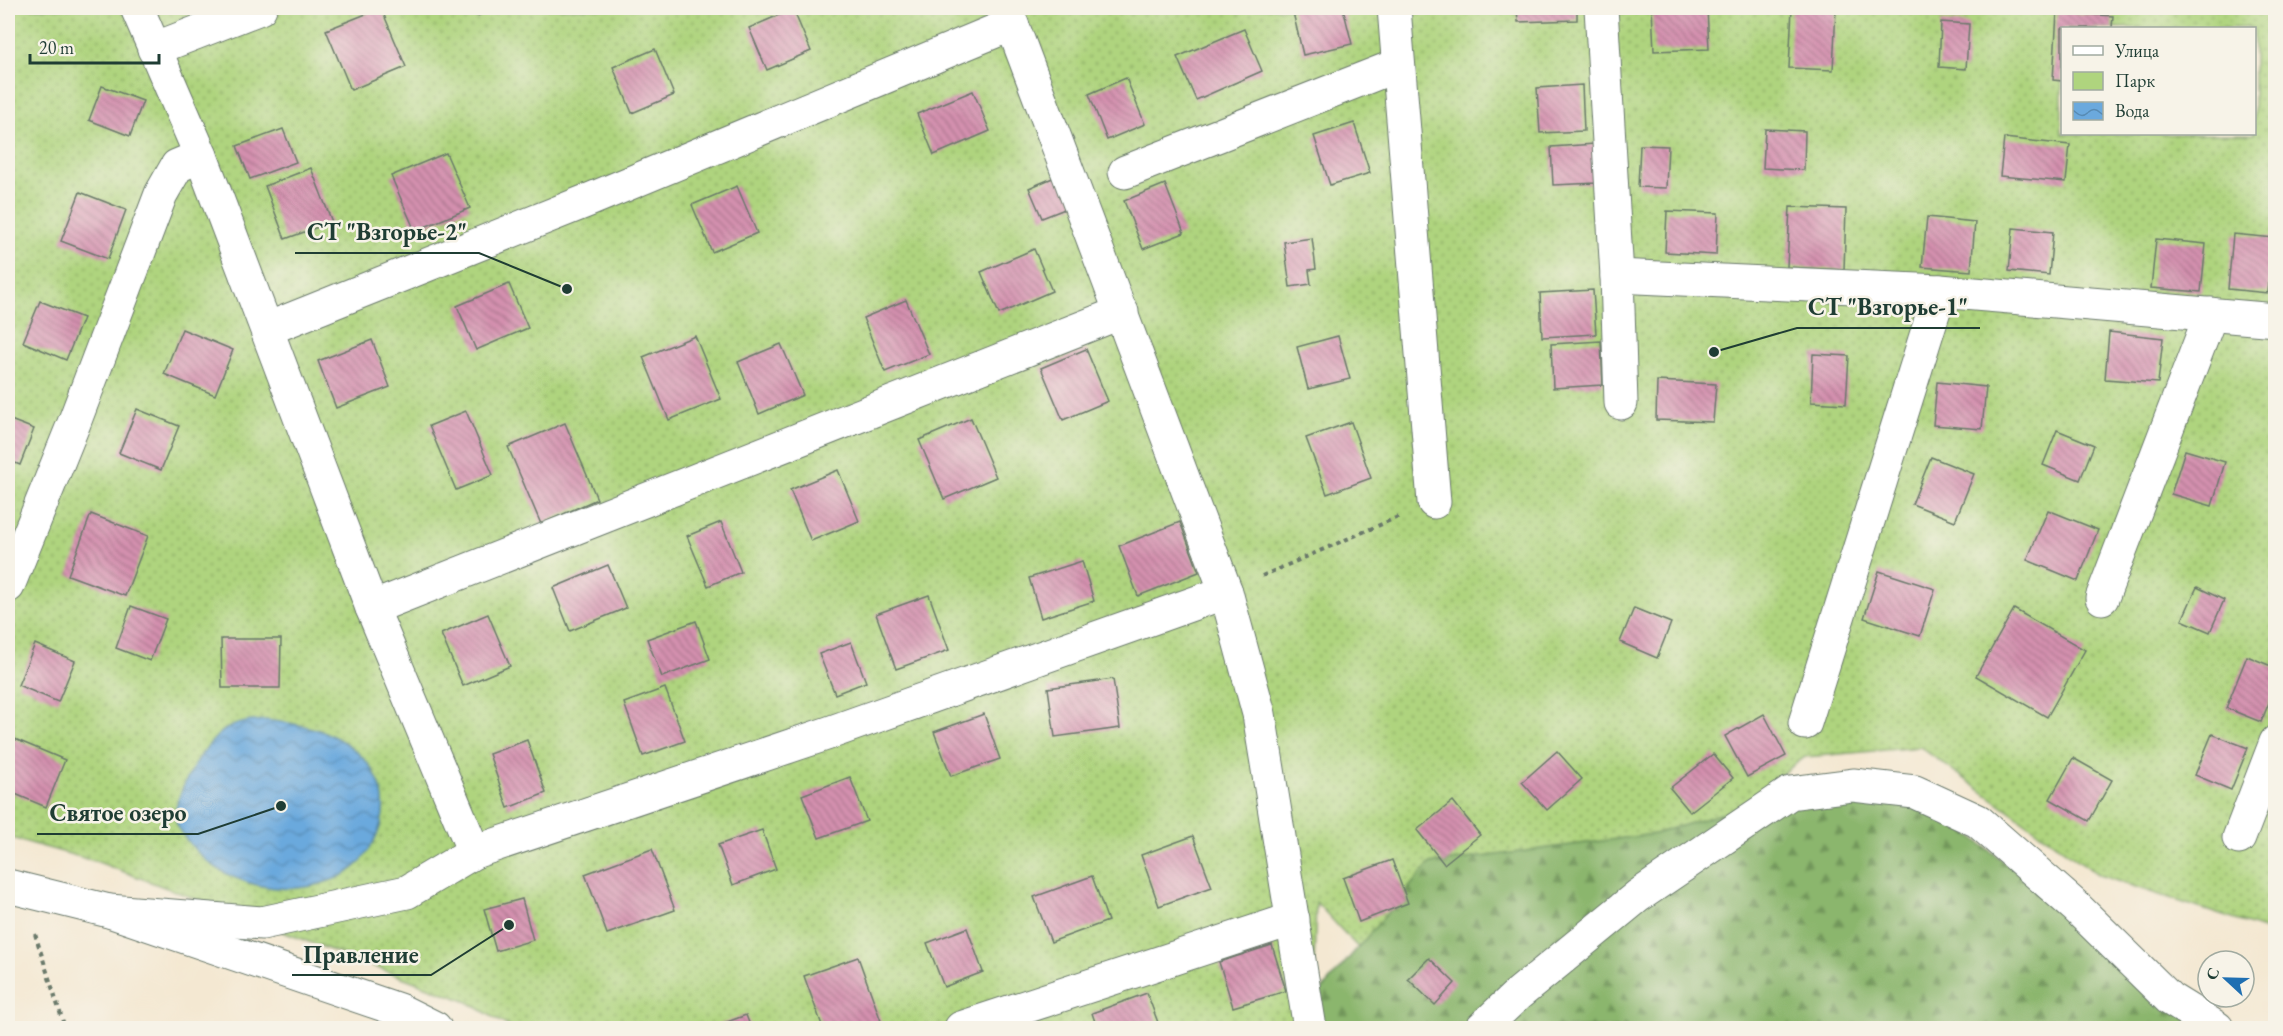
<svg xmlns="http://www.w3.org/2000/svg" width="2283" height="1036" viewBox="0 0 2283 1036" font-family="'EB Garamond',serif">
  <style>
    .green { fill: url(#green-dots); stroke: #678859; stroke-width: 1.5; fill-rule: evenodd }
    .forest { fill: url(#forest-firs); stroke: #557a50; stroke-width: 1.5 }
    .water { fill: url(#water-waves); stroke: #457388; stroke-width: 1.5 }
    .building { fill: url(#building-back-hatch) }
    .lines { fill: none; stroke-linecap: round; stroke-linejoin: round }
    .minor-casing { stroke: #6a796b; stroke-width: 35 }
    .path { stroke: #6a796b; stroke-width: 4; stroke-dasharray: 4.5 4.5; stroke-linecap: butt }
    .minor { stroke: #fff; stroke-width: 33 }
    .leader { fill: none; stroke: #1f3d34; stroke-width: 2 }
    .callout-dot { fill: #1f3d34; stroke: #f7f3e8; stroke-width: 2 }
    .callout-label { font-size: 24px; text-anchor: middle; font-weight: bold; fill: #1f3d34; stroke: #f7f3e8; stroke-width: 5; stroke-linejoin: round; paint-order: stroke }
  </style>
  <defs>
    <pattern id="green-dots" width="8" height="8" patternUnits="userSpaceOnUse" patternTransform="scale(1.5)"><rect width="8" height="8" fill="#afd47e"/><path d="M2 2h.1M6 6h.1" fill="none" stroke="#8ead68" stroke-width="1.8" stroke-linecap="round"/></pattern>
    <pattern id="forest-firs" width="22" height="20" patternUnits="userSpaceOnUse" patternTransform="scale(1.5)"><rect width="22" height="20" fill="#8bb66d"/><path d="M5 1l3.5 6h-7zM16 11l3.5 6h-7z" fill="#71955a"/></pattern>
    <pattern id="water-waves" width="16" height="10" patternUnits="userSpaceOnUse" patternTransform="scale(1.5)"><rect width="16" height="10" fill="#6ba9dd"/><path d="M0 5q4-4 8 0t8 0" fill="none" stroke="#578bb4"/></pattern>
    <pattern id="building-back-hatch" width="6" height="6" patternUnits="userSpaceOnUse" patternTransform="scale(1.5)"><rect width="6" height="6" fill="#d490af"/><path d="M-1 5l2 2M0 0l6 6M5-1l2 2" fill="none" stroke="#ab778f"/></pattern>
  </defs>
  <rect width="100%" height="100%" fill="#f7f3e8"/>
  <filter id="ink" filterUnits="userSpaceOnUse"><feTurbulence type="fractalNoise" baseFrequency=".0167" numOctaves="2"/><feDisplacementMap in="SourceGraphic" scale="12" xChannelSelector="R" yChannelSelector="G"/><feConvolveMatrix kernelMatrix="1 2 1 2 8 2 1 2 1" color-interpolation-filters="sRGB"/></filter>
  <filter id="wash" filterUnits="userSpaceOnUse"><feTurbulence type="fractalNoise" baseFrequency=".008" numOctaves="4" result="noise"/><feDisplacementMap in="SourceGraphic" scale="24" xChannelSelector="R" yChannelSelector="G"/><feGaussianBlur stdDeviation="1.35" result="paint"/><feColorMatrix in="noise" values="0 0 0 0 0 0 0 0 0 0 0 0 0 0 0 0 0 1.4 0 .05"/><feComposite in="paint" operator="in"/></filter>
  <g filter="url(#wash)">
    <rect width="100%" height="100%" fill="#f4e8d2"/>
    <!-- green -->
    <path class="green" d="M8 8H2275V933L2099 875 1920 747 1805 757 1435 1028H1432L1316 902 1312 1028H511L468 1002 98 862 8 837ZM2062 28H2254V134H2062Z"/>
    <!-- forest -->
    <path class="forest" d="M1915 792 2217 1028H1292V1025L1429 864 1654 834 1790 793Z"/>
    <!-- water -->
    <path class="water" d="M267 720C285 723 304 724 321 731 368 748 400 792 374 841 363 862 352 874 329 881 282 898 225 885 192 846 186 839 178 831 176 820 171 797 207 738 228 728 241 721 253 721 267 720Z"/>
    <g id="blocks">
      <!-- building -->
      <g class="building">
        <path d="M381 8 406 67 351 90 326 30Z"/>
        <path d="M473 8H497L477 16Z"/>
        <path d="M1292 8H1343L1352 44 1303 55Z"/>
        <path d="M1517 8H1577V20L1518 22Z"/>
        <path d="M1652 8H1707L1709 49 1654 51Z"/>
        <path d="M1792 8 1836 9 1833 70 1789 68Z"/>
        <path d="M793 9 811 51 767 70 749 28Z"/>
        <path d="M2057 12 2113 16 2112 28H2062V81L2053 80Z"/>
        <path d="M1941 22 1969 24 1966 69 1939 67Z"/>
        <path d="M1244 29 1262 71 1196 100 1177 57Z"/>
        <path d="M655 49 674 95 632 113 613 67Z"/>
        <path d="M1126 78 1145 124 1107 140 1089 94Z"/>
        <path d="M1582 85 1584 131 1540 133 1537 88Z"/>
        <path d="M102 86 143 101 130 136 89 120Z"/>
        <path d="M973 91 990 131 934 155 917 114Z"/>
        <path d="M1354 123 1370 173 1330 185 1314 136Z"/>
        <path d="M283 129 296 162 250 179 237 146Z"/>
        <path d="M1765 129 1805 131 1804 170 1763 168Z"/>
        <path d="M2004 138 2070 145 2066 182 2000 176Z"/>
        <path d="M1595 144 1597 183 1553 185 1551 147Z"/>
        <path d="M1640 145 1668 146 1666 188 1638 187Z"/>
        <path d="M446 153 470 208 415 231 391 176Z"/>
        <path d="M311 168 332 222 285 239 265 186Z"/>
        <path d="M1062 174 1075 205 1042 218 1029 188Z"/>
        <path d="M1165 184 1184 233 1143 249 1124 201Z"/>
        <path d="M737 186 757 233 712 252 692 205Z"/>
        <path d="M80 192 126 210 108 259 61 241Z"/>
        <path d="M1790 207 1846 209 1844 270 1787 267Z"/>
        <path d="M1667 211 1718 213 1716 255 1665 252Z"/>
        <path d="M1927 217 1975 222 1971 271 1922 267Z"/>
        <path d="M2013 228 2053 232 2049 275 2009 271Z"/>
        <path d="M2233 234 2274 238 2268 293 2228 289Z"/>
        <path d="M1312 238 1316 269 1309 270 1311 284 1290 287 1284 242Z"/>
        <path d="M2156 239 2206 244 2201 292 2151 288Z"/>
        <path d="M1034 249 1052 291 999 314 981 272Z"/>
        <path d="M509 284 528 328 476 350 457 306Z"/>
        <path d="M1593 290 1596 334 1542 337 1540 293Z"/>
        <path d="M906 300 929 354 885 372 863 318Z"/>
        <path d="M40 301 83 318 66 360 23 342Z"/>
        <path d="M182 329 233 350 215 395 164 374Z"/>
        <path d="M2109 332 2163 338 2158 383 2105 379Z"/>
        <path d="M695 336 721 399 669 420 643 357Z"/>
        <path d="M1338 336 1350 379 1308 389 1297 347Z"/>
        <path d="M372 340 390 387 336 408 318 361Z"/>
        <path d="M1601 341 1603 385 1553 388 1551 344Z"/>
        <path d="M781 344 803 395 759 414 738 362Z"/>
        <path d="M1086 349 1108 401 1063 420 1041 368Z"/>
        <path d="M1813 354 1849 356 1846 404 1811 402Z"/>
        <path d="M1657 381 1716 384 1713 422 1656 420Z"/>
        <path d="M1937 382 1986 387 1982 429 1933 425Z"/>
        <path d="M137 409 179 426 161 470 119 453Z"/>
        <path d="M466 411 493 475 456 490 429 426Z"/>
        <path d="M971 418 996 477 944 499 919 440Z"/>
        <path d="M8 419 34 429 20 465 8 460Z"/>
        <path d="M1351 422 1371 478 1327 494 1306 438Z"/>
        <path d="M565 423 597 499 541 524 508 447Z"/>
        <path d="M2057 430 2094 445 2080 480 2043 465Z"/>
        <path d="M2185 450 2225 462 2212 506 2171 494Z"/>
        <path d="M1931 457 1974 474 1955 521 1912 504Z"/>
        <path d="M838 470 859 521 811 541 790 490Z"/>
        <path d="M2048 510 2098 530 2078 581 2027 560Z"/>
        <path d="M91 514 148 536 125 596 68 575Z"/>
        <path d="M721 522 741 572 708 586 687 536Z"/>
        <path d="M1180 522 1199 572 1138 596 1119 546Z"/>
        <path d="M1082 561 1094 601 1041 618 1029 578Z"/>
        <path d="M608 565 626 608 570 631 553 588Z"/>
        <path d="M1879 571 1935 589 1920 636 1864 618Z"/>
        <path d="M2197 587 2224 600 2210 632 2182 620Z"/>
        <path d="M929 595 949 650 896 669 876 614Z"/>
        <path d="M131 606 166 619 150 661 116 648Z"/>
        <path d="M1634 608 1671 623 1657 658 1620 642Z"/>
        <path d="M2014 609 2085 650 2047 717 1976 676Z"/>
        <path d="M488 614 510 666 463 686 441 634Z"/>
        <path d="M696 621 710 659 662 677 647 639Z"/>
        <path d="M221 639H281L280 688H222Z"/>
        <path d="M851 642 866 682 835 694 819 654Z"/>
        <path d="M35 644 75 661 58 702 18 685Z"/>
        <path d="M2247 656 2276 668V686L2261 722 2226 708Z"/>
        <path d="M1113 679 1120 728 1055 737 1048 688Z"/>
        <path d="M665 688 685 741 643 756 624 703Z"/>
        <path d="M984 714 1000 759 951 776 934 732Z"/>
        <path d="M1764 714 1786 756 1747 777 1725 736Z"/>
        <path d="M2212 734 2248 748 2231 790 2195 775Z"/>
        <path d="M10 737 65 760 46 807 8 791Z"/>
        <path d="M527 740 546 793 508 808 489 754Z"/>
        <path d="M1557 751 1582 779 1547 810 1522 782Z"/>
        <path d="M1713 754 1733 778 1690 812 1670 788Z"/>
        <path d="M2073 758 2112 780 2089 821 2050 799Z"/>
        <path d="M850 777 867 821 819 838 802 795Z"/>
        <path d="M1453 801 1480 835 1444 864 1417 830Z"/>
        <path d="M762 830 776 869 733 885 718 845Z"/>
        <path d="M1193 836 1212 887 1159 906 1141 855Z"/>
        <path d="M652 849 675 910 607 934 585 874Z"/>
        <path d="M1392 860 1408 903 1359 922 1343 878Z"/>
        <path d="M1092 876 1108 921 1051 942 1034 897Z"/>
        <path d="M522 899 533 940 496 951 484 909Z"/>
        <path d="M967 928 983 972 944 987 927 943Z"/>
        <path d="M1272 945 1286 991 1233 1007 1219 962Z"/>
        <path d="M858 957 881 1021 860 1028H823L804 976Z"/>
        <path d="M1429 958 1455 983 1435 1005 1408 979Z"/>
        <path d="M1147 993 1160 1028H1097L1092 1013Z"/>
        <path d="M746 1015 751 1028H711Z"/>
      </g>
    </g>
  </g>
  <g filter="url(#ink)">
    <use href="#blocks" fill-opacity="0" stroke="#6a796b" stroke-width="1.5"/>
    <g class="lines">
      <defs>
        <g id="minor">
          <path d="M1394 8 1434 502"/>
          <path d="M1601 8 1617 276 1621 403"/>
          <path d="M154 49 260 8"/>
          <path d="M1125 172 1398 65"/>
          <path d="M1617 276 1940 291 2276 320"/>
          <path d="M267 329 589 200 1012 24 1226 592 1259 714 1310 1028"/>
          <path d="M8 586 74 423 161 194 177 166 201 156"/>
          <path d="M2102 598 2211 314"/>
          <path d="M372 608 1122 312"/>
          <path d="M1805 723 1940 291"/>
          <path d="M2239 838 2276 742"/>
          <path d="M474 852 826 734 1226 592"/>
          <path d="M8 886 109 911 399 1010 435 1028"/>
          <path d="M109 911 262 923 407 892 474 852 372 608 201 156 137 8"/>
          <path d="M961 1028 1293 919"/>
          <path d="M1482 1028 1517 995 1638 896 1790 793 1853 785 1915 792 1978 821 2075 906 2170 999 2217 1028"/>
        </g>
      </defs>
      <!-- minor casing -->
      <use href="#minor" class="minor-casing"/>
      <!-- path -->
      <g class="path">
        <path d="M1262 576 1398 517"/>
        <path d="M35 934 65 1028"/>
      </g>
      <!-- minor -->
      <use href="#minor" class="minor"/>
    </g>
  </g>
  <!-- callouts -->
  <path class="leader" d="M567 289L479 253H295M1714 352L1797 328H1980M281 806L198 834H37M509 925L431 975H292"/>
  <g class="callout-dot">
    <circle cx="567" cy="289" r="6"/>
    <circle cx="1714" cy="352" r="6"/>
    <circle cx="281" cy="806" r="6"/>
    <circle cx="509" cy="925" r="6"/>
  </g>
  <g class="callout-label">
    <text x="387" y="240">СТ "Взгорье-2"</text>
    <text x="1888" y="315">СТ "Взгорье-1"</text>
    <text x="118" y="821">Святое озеро</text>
    <text x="361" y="963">Правление</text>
  </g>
  <!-- margin -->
  <rect width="2283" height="1036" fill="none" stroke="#f7f3e8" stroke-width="30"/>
  <!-- legend -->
  <rect x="2061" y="27" width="195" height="108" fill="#f7f3e8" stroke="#a1aaa0" stroke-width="1.5"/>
  <rect x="2073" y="46" width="30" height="9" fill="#ffffff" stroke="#a1aaa0" stroke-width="1.5"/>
  <text x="2115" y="57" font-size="18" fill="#1f3d34">Улица</text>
  <rect x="2073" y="72" width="30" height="18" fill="#afd47e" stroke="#a1aaa0" stroke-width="1.5"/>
  <text x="2115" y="87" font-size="18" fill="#1f3d34">Парк</text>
  <rect x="2073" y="102" width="30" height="18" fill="url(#water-waves)" stroke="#a1aaa0" stroke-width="1.5"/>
  <text x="2115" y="117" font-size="18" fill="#1f3d34">Вода</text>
  <!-- north arrow -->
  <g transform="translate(2226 979) rotate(292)"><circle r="28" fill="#f7f3e8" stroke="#a1aaa0" stroke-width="1.5"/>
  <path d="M0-4.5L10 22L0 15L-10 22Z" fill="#1f6fb2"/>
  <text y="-9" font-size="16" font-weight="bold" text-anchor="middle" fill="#1f3d34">С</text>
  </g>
  <!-- scale -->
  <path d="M30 54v9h129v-9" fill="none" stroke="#1f3d34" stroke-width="3"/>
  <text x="39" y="54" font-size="18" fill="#1f3d34" stroke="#f7f3e8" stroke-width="4.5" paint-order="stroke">20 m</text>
</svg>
